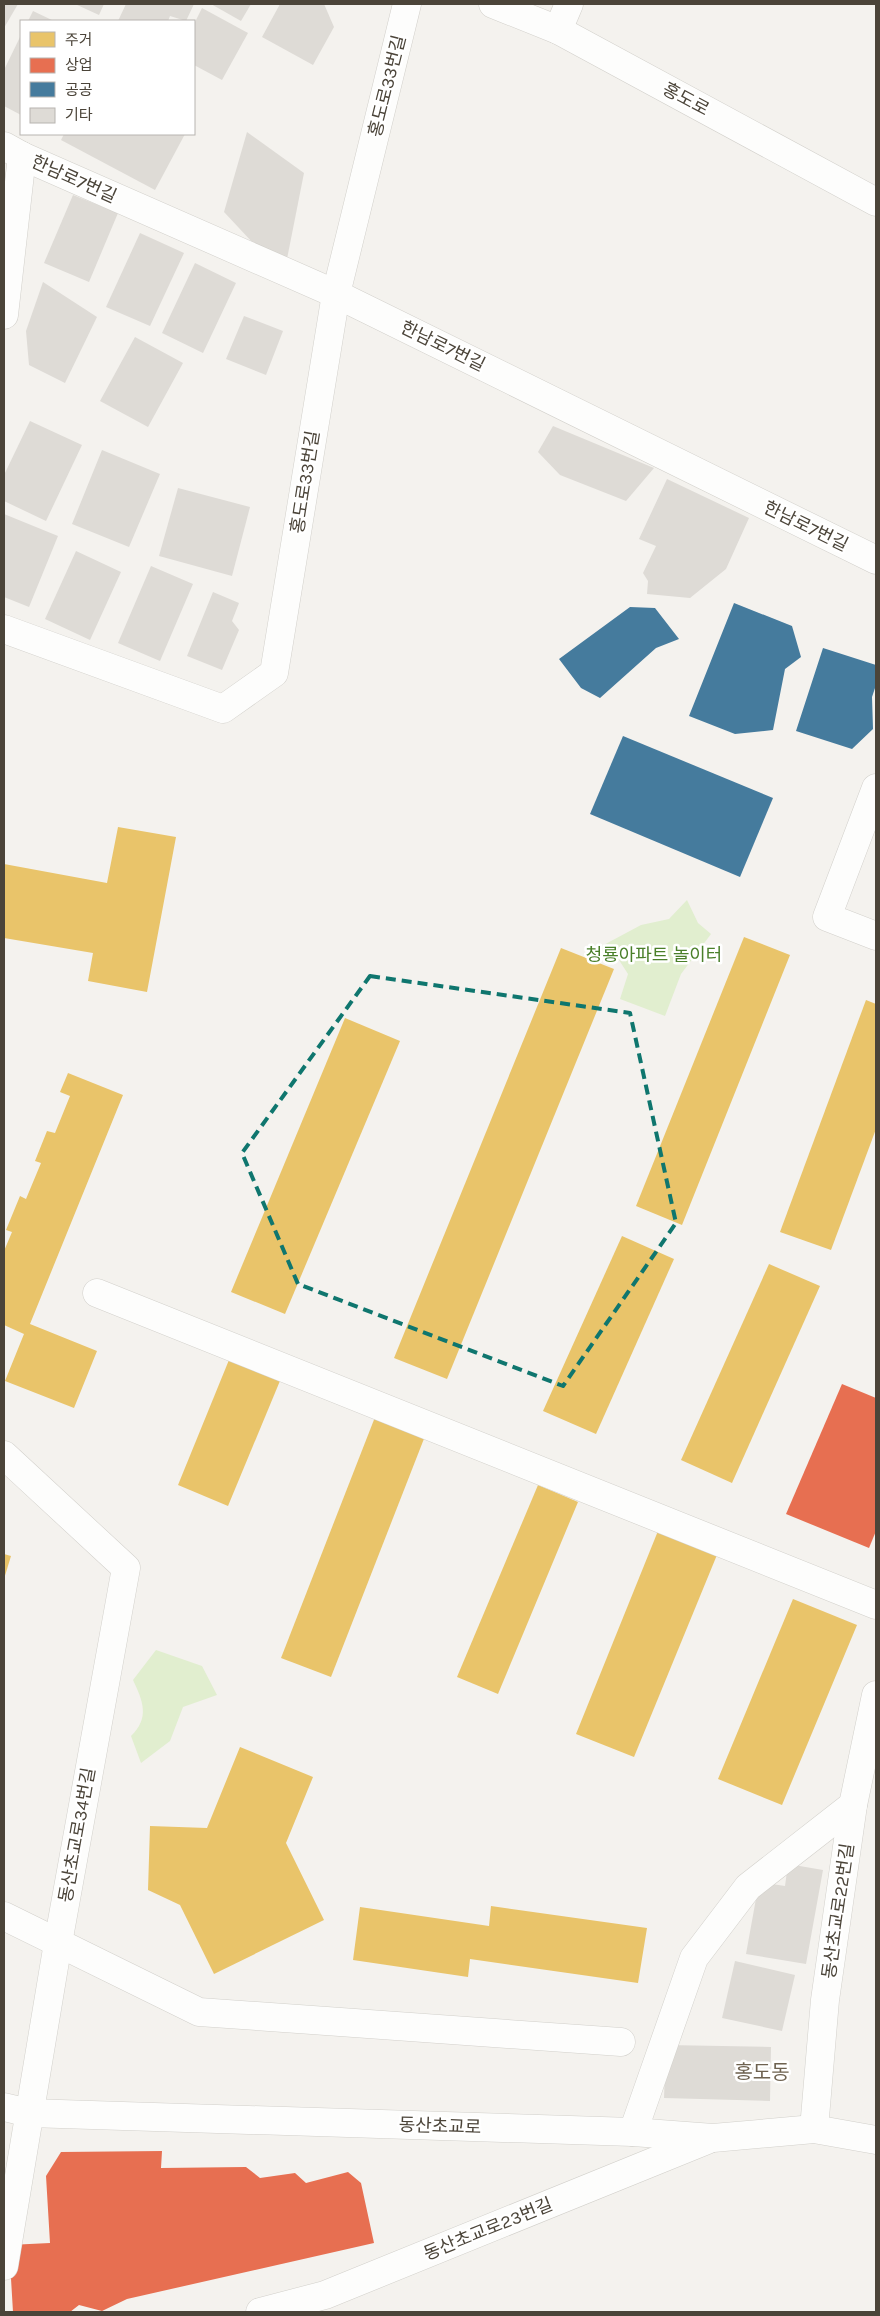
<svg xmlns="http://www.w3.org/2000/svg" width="880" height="2316" viewBox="0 0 880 2316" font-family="Karla,'Noto Sans KR',sans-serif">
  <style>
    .green { fill: #e1eecf }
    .homes { fill: #e9c46a }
    .shops { fill: #e76f51 }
    .public { fill: #457b9d }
    .building { fill: #dedbd6 }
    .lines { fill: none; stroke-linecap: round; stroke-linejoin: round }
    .minor-casing { stroke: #d2d0cb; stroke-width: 29 }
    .minor { stroke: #fdfdfc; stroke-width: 28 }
    .marked { fill: none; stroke: #0f766e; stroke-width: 4; stroke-dasharray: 10 6; stroke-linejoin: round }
    .labels { text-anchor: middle; stroke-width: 5; stroke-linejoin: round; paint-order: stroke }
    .street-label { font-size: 18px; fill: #4b4439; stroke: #fff }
    .park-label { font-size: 18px; fill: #4a7f2a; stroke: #fff }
    .quarter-label { font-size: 20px; fill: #6e6250; stroke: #fff }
  </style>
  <rect width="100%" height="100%" fill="#f4f2ee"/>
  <!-- green -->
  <g class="green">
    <path d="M687 900 698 923 711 934 681 974 665 1016 620 999 628 974 619 960 598 948 641 925 669 919Z"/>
    <path d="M156 1650 202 1666 217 1695 183 1707 170 1741 141 1763 131 1736C150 1718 143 1701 133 1680Z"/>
  </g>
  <!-- homes -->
  <g class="homes">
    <path d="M118 827 176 837 147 992 88 981 93 953 4 938V864L107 883Z"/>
    <path d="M744 937 790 955 682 1225 636 1206Z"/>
    <path d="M561 948 614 969 447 1379 394 1358Z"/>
    <path d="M866 1000 876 1004V1129L831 1250 780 1232Z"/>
    <path d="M345 1018 400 1041 285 1314 231 1292Z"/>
    <path d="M68 1073 123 1095 30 1324 97 1351 74 1408 5 1381 24 1334 4 1325V1251L12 1232 6 1230 20 1196 26 1199 41 1163 35 1161 47 1131 55 1133 70 1096 60 1092Z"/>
    <path d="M622 1236 674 1259 596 1434 543 1411Z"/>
    <path d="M769 1264 820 1286 732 1483 681 1460Z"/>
    <path d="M231 1355 282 1376 228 1506 178 1485Z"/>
    <path d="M377 1412 427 1431 331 1677 281 1658Z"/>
    <path d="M538 1485 578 1502 498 1694 457 1677Z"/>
    <path d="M660 1526 719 1550 634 1757 576 1734Z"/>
    <path d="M4 1554 11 1556 4 1579Z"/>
    <path d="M793 1599 857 1625 782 1805 718 1779Z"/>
    <path d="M240 1747 313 1777 286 1843 324 1920 214 1974 180 1905 148 1890 150 1826 207 1828Z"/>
    <path d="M491 1906 647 1928 638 1983 470 1959 468 1977 353 1960 360 1907 489 1926Z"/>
  </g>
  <!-- shops -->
  <g class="shops">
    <path d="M842 1384 876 1398V1531L869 1548 786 1514Z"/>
    <path d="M162 2151 161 2168 246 2167 260 2178 295 2173 306 2183 348 2172 361 2183 374 2243 127 2299 102 2311 79 2305 70 2312H13L9 2245 50 2243 46 2176 61 2152Z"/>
  </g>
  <!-- public -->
  <g class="public">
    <path d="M734 603 792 626 801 657 785 669 773 730 735 734 689 716Z"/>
    <path d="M630 607 655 608 679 639 656 648 600 698 581 688 559 659Z"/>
    <path d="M823 648 876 665V685L872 697 873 729 852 749 796 731Z"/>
    <path d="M623 736 773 798 740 877 590 814Z"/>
  </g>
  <!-- building -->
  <g class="building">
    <path d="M4 4H18L4 28Z"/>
    <path d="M75 4H104L99 15Z"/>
    <path d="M126 4H194L186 21 170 16 168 21H118Z"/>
    <path d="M211 4H251L241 21Z"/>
    <path d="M280 4H324L334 27 313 65 262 37Z"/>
    <path d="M202 8 248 33 222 80 194 65V24Z"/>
    <path d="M33 11 54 21H28Z"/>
    <path d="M21 35V115L4 106V70Z"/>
    <path d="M247 132 304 173 287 259 253 243 224 212Z"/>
    <path d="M64 134H185L155 190 61 140Z"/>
    <path d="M73 195 118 213 89 282 44 263Z"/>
    <path d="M140 233 184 253 150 326 106 307Z"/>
    <path d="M195 263 236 283 203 353 162 333Z"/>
    <path d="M43 282 97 317 65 383 29 365 26 331Z"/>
    <path d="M244 316 283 331 266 375 226 359Z"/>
    <path d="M135 337 183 363 148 427 100 401Z"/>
    <path d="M30 421 82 445 46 521 4 501V475Z"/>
    <path d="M553 426 654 468 626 501 560 475 538 452Z"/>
    <path d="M102 450 160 474 129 547 72 524Z"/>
    <path d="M667 479 749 518 726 569 690 598 647 594 648 581 643 573 656 546 639 539Z"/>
    <path d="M178 488 250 507 232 576 159 556Z"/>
    <path d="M4 514 58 536 29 607 4 597Z"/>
    <path d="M76 551 121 572 90 640 45 619Z"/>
    <path d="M151 566 193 584 160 661 118 643Z"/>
    <path d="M213 592 239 603 232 621 239 630 222 670 187 656Z"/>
    <path d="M788 1864 823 1870 806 1964 746 1954 759 1882 785 1886Z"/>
    <path d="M735 1961 795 1975 782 2031 722 2018Z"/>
    <path d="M666 2045 771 2047 770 2101 664 2098Z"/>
  </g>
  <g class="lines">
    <defs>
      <g id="minor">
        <path d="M493 4 558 30 876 202"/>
        <path d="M558 30 569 4"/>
        <path d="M4 146 22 156 336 294 876 560"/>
        <path d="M4 315 22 156"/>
        <path d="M4 629 223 709 274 673 336 294 407 4"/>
        <path d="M876 788 827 917 876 936"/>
        <path d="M97 1293 876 1605"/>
        <path d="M4 1455 126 1568 58 1943 4 2266"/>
        <path d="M4 1916 199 2012 621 2042"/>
        <path d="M4 2107 29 2113 633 2132 713 2138 814 2129 876 2140"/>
        <path d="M814 2129 825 2000 853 1805 876 1695"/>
        <path d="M633 2132 694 1958 748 1887 853 1805"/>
        <path d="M260 2312 325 2295 707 2140"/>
      </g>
    </defs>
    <!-- minor casing -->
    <use href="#minor" class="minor-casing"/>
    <!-- minor -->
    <use href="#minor" class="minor"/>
  </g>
  <!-- marked area -->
  <path class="marked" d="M370 976 630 1013 676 1223 563 1386 298 1284 242 1153Z"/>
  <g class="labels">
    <!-- street labels -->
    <g class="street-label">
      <text transform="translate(387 86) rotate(-76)" y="6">홍도로33번길</text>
      <text transform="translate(686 99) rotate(28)" y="6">홍도로</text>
      <text transform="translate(74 179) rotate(24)" y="6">한남로7번길</text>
      <text transform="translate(443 346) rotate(26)" y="6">한남로7번길</text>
      <text transform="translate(305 482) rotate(-81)" y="6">홍도로33번길</text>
      <text transform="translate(806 526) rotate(26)" y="6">한남로7번길</text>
      <text transform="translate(77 1835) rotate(-80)" y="6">동산초교로34번길</text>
      <text transform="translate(838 1911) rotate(-82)" y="6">동산초교로22번길</text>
      <text transform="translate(440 2126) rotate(2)" y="6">동산초교로</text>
      <text transform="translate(488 2229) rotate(-22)" y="6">동산초교로23번길</text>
    </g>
    <!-- park labels -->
    <g class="park-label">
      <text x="654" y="961">청룡아파트 놀이터</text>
    </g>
    <!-- quarter labels -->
    <g class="quarter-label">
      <text x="762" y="2079">홍도동</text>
    </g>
  </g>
  <!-- border -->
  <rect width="880" height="2316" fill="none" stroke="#4b4439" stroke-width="10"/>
  <!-- legend -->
  <rect x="20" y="20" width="175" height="115" fill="#ffffff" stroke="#b7b4b0"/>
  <rect x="30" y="32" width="25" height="15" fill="#e9c46a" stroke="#b7b4b0"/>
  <text x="65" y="45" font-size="15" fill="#4b4439">주거</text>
  <rect x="30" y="58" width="25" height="15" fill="#e76f51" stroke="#b7b4b0"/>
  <text x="65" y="70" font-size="15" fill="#4b4439">상업</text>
  <rect x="30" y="82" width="25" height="15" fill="#457b9d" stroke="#b7b4b0"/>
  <text x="65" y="95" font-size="15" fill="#4b4439">공공</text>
  <rect x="30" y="108" width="25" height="15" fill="#dedbd6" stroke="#b7b4b0"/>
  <text x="65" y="120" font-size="15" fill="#4b4439">기타</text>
</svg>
